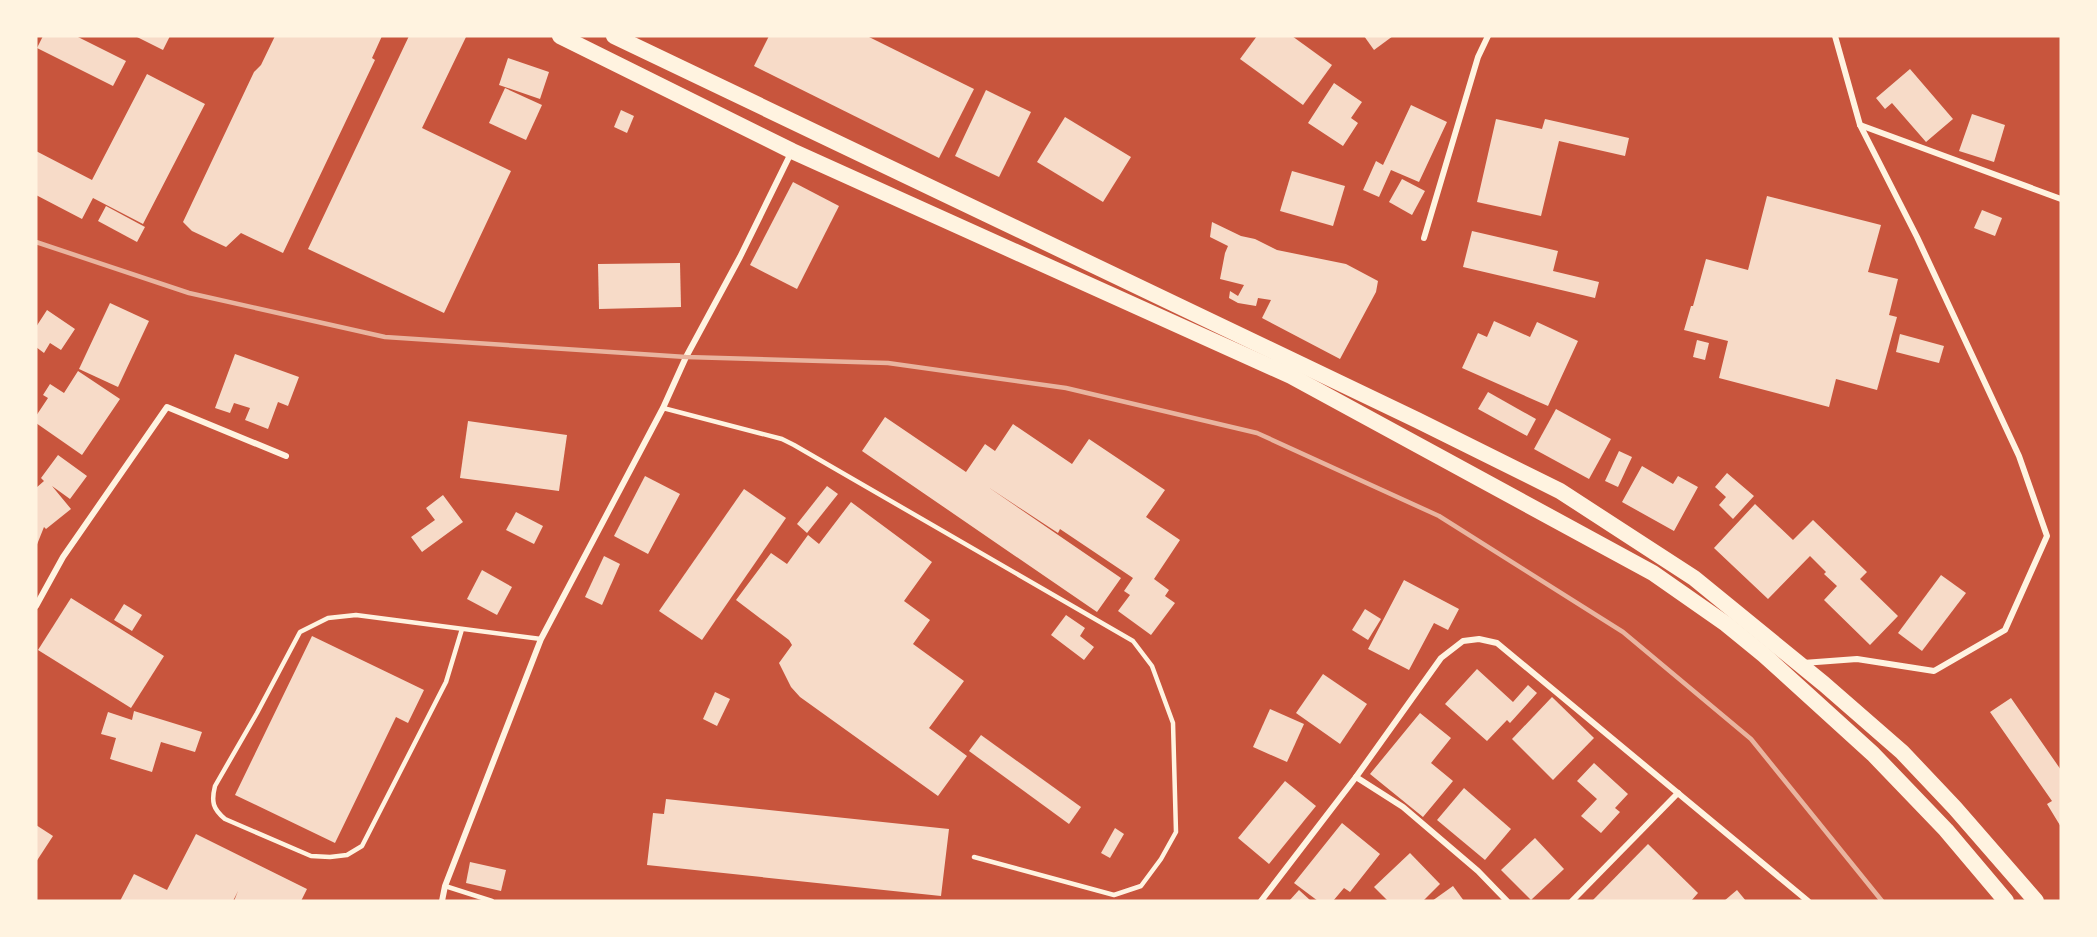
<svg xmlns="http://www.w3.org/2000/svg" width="2097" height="937" viewBox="0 0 2097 937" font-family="'Golos Text',sans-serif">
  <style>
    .building { fill: #f7dbc8 }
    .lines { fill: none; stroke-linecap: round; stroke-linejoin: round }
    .service { stroke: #fff3e0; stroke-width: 4.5 }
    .minor { stroke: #fff3e0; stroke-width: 6 }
    .trunk { stroke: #fff3e0; stroke-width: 16 }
    .rail { stroke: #e9b49f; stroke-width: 4.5 }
  </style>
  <rect width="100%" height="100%" fill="#c8553d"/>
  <!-- building -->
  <g class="building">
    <path d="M43 36H76L126 61 113 86 37 48Z"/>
    <path d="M135 36H170L163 50Z"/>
    <path d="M275 36H382L372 58 375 60 283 253 241 233 226 247 192 231 183 222 254 72 261 65Z"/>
    <path d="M409 36 466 37 422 128 511 171 444 313 308 249Z"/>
    <path d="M769 36H867L974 89 939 158 754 66Z"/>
    <path d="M1257 36H1292L1332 65 1303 105 1240 59Z"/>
    <path d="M1364 36H1393L1374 50Z"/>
    <path d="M508 58 549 72 540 99 499 85Z"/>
    <path d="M1910 69 1953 119 1926 142 1892 103 1885 109 1876 98Z"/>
    <path d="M147 74 205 104 143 224 93 198 82 219 36 195V151L92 180Z"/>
    <path d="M1334 83 1362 102 1351 118 1358 123 1343 146 1308 123Z"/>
    <path d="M505 88 542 105 526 140 489 123Z"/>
    <path d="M986 90 1031 112 999 177 955 156Z"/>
    <path d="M1411 105 1447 122 1419 182 1391 170 1379 197 1363 190 1376 161 1383 165Z"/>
    <path d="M621 110 634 116 627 133 614 127Z"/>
    <path d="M1972 114 2005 125 1994 162 1959 151Z"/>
    <path d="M1065 117 1131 157 1103 202 1037 162Z"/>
    <path d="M1496 119 1542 129 1545 119 1629 138 1625 156 1559 141 1541 216 1477 202Z"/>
    <path d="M1292 171 1345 186 1333 226 1280 211Z"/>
    <path d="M1402 179 1425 191 1412 215 1389 202Z"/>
    <path d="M793 182 839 206 797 289 750 265Z"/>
    <path d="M1767 196 1881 225 1868 272 1898 279 1889 315 1897 317 1877 390 1836 379 1829 407 1719 378 1728 341 1684 330 1691 306H1693L1706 259 1748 270Z"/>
    <path d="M106 206 145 227 137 242 98 221Z"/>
    <path d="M1982 210 2002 218 1995 236 1974 228Z"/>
    <path d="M1212 222 1241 236 1255 239 1277 250 1346 264 1378 281 1376 292 1340 359 1262 318 1271 300 1258 298 1256 306 1238 303 1229 298 1230 291 1238 296 1244 285 1220 279 1225 253 1228 246 1210 237Z"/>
    <path d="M1472 231 1558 251 1553 271 1599 282 1595 298 1463 267Z"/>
    <path d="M680 263 681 307 599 309 598 264Z"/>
    <path d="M110 303 149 321 118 387 79 369Z"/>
    <path d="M47 310 75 329 61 350 50 343 44 353 36 347V327Z"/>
    <path d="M1494 321 1530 337 1537 322 1578 341 1548 406 1462 368 1478 333 1487 337Z"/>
    <path d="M1900 334 1944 346 1939 363 1896 352Z"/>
    <path d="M1697 340 1709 343 1705 360 1693 357Z"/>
    <path d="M235 354 299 377 288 406 278 402 268 429 245 420 250 408 234 403 230 413 215 408Z"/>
    <path d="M78 371 120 399 82 455 36 423V416L48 398 43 395 50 384 64 393Z"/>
    <path d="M1488 392 1536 419 1527 436 1478 409Z"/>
    <path d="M1556 409 1611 439 1589 479 1534 449Z"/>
    <path d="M885 417 966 472 985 444 995 451 1013 424 1072 464 1089 439 1165 490 1146 517 1180 540 1154 579 1169 590 1165 596 1175 603 1151 635 1118 611 1130 595 1124 591 1133 578 1060 529 1058 533 988 487 1121 578 1097 612 862 451Z"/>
    <path d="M468 421 567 435 559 491 460 478Z"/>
    <path d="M1619 451 1632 457 1618 487 1605 481Z"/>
    <path d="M58 455 87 476 70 499 52 486 71 509 46 529 44 527 36 547V488L44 481 41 478Z"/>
    <path d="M1642 466 1673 484 1678 476 1698 487 1674 531 1622 502Z"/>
    <path d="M1727 473 1754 496 1733 519 1719 505 1726 497 1715 487Z"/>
    <path d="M645 476 680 494 648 554 614 536Z"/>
    <path d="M827 486 838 494 807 533 797 524Z"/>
    <path d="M744 489 786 518 702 640 659 611Z"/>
    <path d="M443 495 463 522 422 552 411 537 435 520 426 508Z"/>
    <path d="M851 502 932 562 904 601 930 620 913 644 964 681 929 728 967 756 938 796 800 697 791 687 779 663 792 645 789 640 736 600 771 553 787 564 808 535 819 544Z"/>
    <path d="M1755 504 1793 540 1813 520 1867 572 1860 579 1898 616 1870 645 1824 600 1837 586 1824 574 1826 572 1810 556 1768 599 1714 548Z"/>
    <path d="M516 512 543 526 534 544 506 530Z"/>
    <path d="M604 556 620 564 602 605 585 597Z"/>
    <path d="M482 570 512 587 497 615 467 599Z"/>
    <path d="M1941 575 1966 593 1922 651 1898 633Z"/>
    <path d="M1404 580 1459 609 1448 630 1434 623 1409 670 1368 649Z"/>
    <path d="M71 598 164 656 131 708 38 650Z"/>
    <path d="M124 604 142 615 132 631 114 620Z"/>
    <path d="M1365 609 1381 619 1368 640 1352 630Z"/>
    <path d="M1066 615 1085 628 1080 636 1094 647 1084 660 1051 635Z"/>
    <path d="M312 636 424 690 408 723 396 717 335 843 235 795Z"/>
    <path d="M1477 669 1513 702 1528 685 1537 693 1510 723 1507 720 1487 741 1445 704Z"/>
    <path d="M1323 674 1367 704 1340 744 1296 713Z"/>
    <path d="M715 692 730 699 717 726 703 719Z"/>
    <path d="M1552 697 1594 738 1553 780 1512 739Z"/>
    <path d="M2011 698 2061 770V827L2047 804 2052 801 1990 712Z"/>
    <path d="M1270 709 1304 724 1287 762 1253 747Z"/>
    <path d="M134 711 202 732 195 752 161 742 152 772 110 759 116 738 101 734 108 712 132 720Z"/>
    <path d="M1420 713 1451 738 1431 763 1453 781 1423 817 1370 774Z"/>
    <path d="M981 735 1081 807 1069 824 969 751Z"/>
    <path d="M1594 763 1628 794 1615 808 1620 812 1601 833 1581 816 1597 799 1577 781Z"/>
    <path d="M1285 781 1316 806 1269 864 1238 838Z"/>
    <path d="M1464 788 1511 829 1485 860 1437 820Z"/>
    <path d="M666 799 949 829 941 896 647 865 653 813 664 814Z"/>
    <path d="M1342 823 1380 854 1350 892 1344 888 1333 901H1318L1294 883Z"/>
    <path d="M36 825 53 836 36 862Z"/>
    <path d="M1115 828 1124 834 1110 858 1101 853Z"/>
    <path d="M196 834 307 889 301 901H234L238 891 233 901H120L134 874 167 890Z"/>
    <path d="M1535 838 1564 869 1531 900 1501 870Z"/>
    <path d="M1648 844 1698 893 1691 901H1592Z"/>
    <path d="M1410 853 1440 884 1423 901H1388L1374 887Z"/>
    <path d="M470 862 506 870 501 891 466 883Z"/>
    <path d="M1453 886 1464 901H1432Z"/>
    <path d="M1299 890 1311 901H1289Z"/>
    <path d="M1737 890 1746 901H1724Z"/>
  </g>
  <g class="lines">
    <!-- service -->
    <g class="service">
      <path d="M663 408 782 439 794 445 1133 641 1152 666 1173 723 1176 832 1161 859 1141 886 1114 895 974 857"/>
      <path d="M462 629 446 682 362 846 347 855 330 857 311 856 225 819C213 809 211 802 215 786L257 713 300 632 328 618 356 615 541 639"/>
      <path d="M445 886 492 901"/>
    </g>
    <!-- minor -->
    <g class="minor">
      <path d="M1860 125 2061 199"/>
      <path d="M1424 238 1478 57 1488 36"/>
      <path d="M36 606 63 557 167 407 286 456"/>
      <path d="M1803 663 1857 659 1934 671 2005 630 2047 536 2019 456 1917 237 1860 125 1835 36"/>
      <path d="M1356 777 1441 658 1463 641 1479 639 1497 643 1808 901"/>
      <path d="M442 901 445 886 541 639 663 408 686 357 740 257 792 151"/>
      <path d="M1261 901 1356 777 1403 807 1478 871 1507 901"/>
      <path d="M1572 901 1678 793"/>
    </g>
    <!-- trunk -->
    <g class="trunk">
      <path d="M560 36 792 151 1291 376 1653 573 1726 624 1764 655 1873 754 1946 830 2006 901"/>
      <path d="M614 36 1417 420 1560 491 1694 578 1824 684 1902 752 1955 808 2036 901"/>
    </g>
    <!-- rail -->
    <path class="rail" d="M36 242 189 293 385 337 686 357 888 363 1066 388 1257 433 1439 516 1623 632 1751 739 1882 901"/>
  </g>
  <!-- border -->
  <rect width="2097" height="937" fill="none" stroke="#fff3e0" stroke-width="75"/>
</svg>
